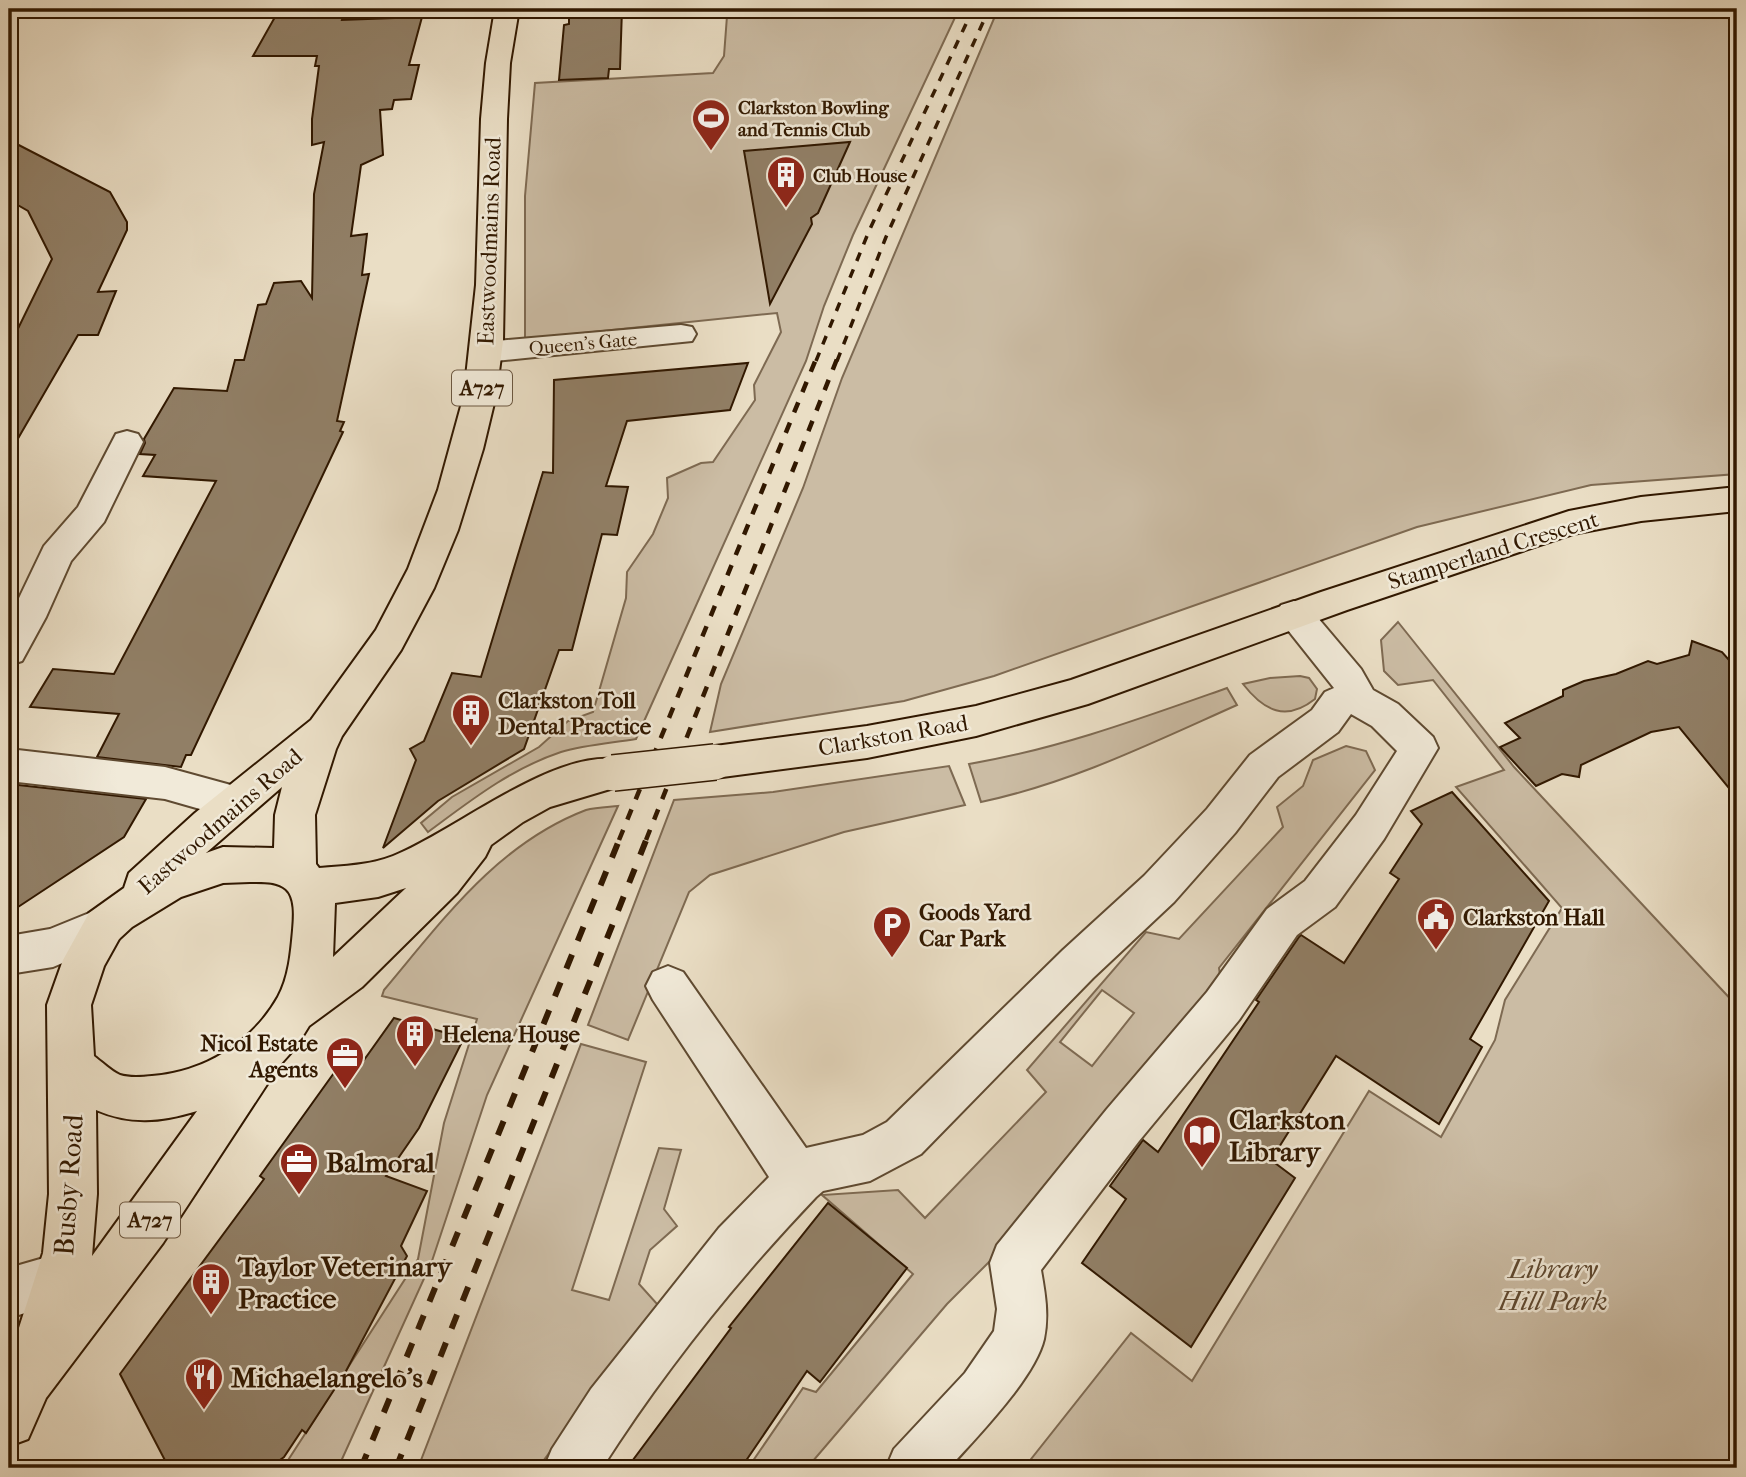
<svg xmlns="http://www.w3.org/2000/svg" width="1746" height="1477" viewBox="0 0 1746 1477" font-family="'IM FELL French Canon',serif">
  <style>
    .green { fill: #cbbca4; stroke: #7e6a52; stroke-width: 2; fill-rule: evenodd }
    .building { fill: #917f66; stroke: #311800; stroke-width: 2 }
    .lines { fill: none; stroke-linecap: round; stroke-linejoin: round }
    .minor-casing { stroke: #5f4a31; stroke-width: 4 }
    .major-casing { stroke: #311800; stroke-width: 4 }
    .minor { fill: #f1ead9; fill-rule: evenodd }
    .major { fill: #eadec5; fill-rule: evenodd }
    .rail-far2 { stroke: #311800; stroke-width: 3.5; stroke-dasharray: 9 9; stroke-linecap: butt }
    .rail-far1 { stroke: #311800; stroke-width: 4.5; stroke-dasharray: 11 11; stroke-linecap: butt }
    .rail { stroke: #311800; stroke-width: 6; stroke-dasharray: 15 15; stroke-linecap: butt }
    .major-bridge-casing { stroke: #311800; stroke-width: 38; stroke-linecap: butt }
    .major-bridge { stroke: #eadec5; stroke-width: 35 }
    .labels { text-anchor: middle; stroke-width: 5; stroke-linejoin: round; paint-order: stroke }
    .far-poi-label { font-size: 19px; font-weight: bold; fill: #311800; stroke: #f1ead9; text-anchor: start }
    .far-street-label { font-size: 19px; fill: #311800; stroke: #f1ead9 }
    .shield { fill: #f1ead9; stroke: #6b5741; stroke-width: 2 }
    .shield-label { font-size: 21px; font-weight: bold; fill: #311800 }
    .street-label { font-size: 23px; fill: #311800; stroke: #f1ead9 }
    .poi-label { font-size: 23px; font-weight: bold; fill: #311800; stroke: #f1ead9; text-anchor: start }
    .near-poi-label { font-size: 28px; font-weight: bold; fill: #311800; stroke: #f1ead9; text-anchor: start }
    .near-street-label { font-size: 28px; fill: #311800; stroke: #f1ead9 }
    .near-park-label { font-size: 28px; font-style: italic; fill: #5f4931; stroke: #f1ead9 }
  </style>
  <rect width="100%" height="100%" fill="#eadec5"/>
  <filter id="stains"><feTurbulence type="fractalNoise" baseFrequency=".00286" numOctaves="4"/><feColorMatrix values="0 0 0 0 .2 0 0 0 0 .09 0 0 0 0 .02 0 0 0 .5 -.17"/></filter>
  <radialGradient id="worn" r=".72"><stop offset=".6" stop-color="#630" stop-opacity="0"/><stop offset="1" stop-color="#630" stop-opacity=".3"/></radialGradient>
  <!-- green -->
  <g class="green">
    <path d="M881 9H959L853 235 824 306 806 361 636 739C612 743 585 745 561 752 510 769 470 801 428 832L421 823 452 797 539 747 568 721 593 712 626 598 627 572 653 534 668 498 667 478 701 463 713 462 755 400 754 385 781 332 777 313 525 339V196L535 83 713 73 724 56 727 16Z"/>
    <path d="M998 9H1737V474L1591 485 1417 527 994 676 904 701 710 732 721 684 803 488 842 378Z"/>
    <path d="M1398 622 1514 767 1737 1006V1468H1024L1131 1333 1192 1381 1369 1091 1441 1137 1495 1040 1505 1000 1562 908 1456 787 1504 770 1433 680 1398 685 1384 671 1381 640Z"/>
    <path d="M1300 676 1309 678 1317 689 1315 699C1286 722 1264 711 1243 684L1270 678Z"/>
    <path d="M1227 688 1237 705C1154 742 1071 783 981 802L969 764C1058 749 1142 718 1227 688Z"/>
    <path d="M1346 746 1366 751 1375 770 1219 968 1222 990 1001 1250 947 1304 807 1468H748L803 1388 816 1392 913 1274 822 1195 898 1190 925 1218 1046 1092 1027 1070 1146 932 1179 939 1283 827 1277 807 1303 786 1313 760ZM1102 990 1134 1013 1092 1066 1060 1042Z"/>
    <path d="M949 766 965 805 844 832 710 875 689 892 628 1040 588 1025 674 800 773 792Z"/>
    <path d="M618 806 487 1095 432 1261 338 1468H283L418 1259 444 1123 477 1019 382 996 384 990C443 920 497 844 586 810 596 807 608 807 618 806Z"/>
    <path d="M581 1044 646 1062 572 1290 609 1300 659 1148 681 1150 664 1209 677 1226 650 1250 639 1284 658 1305 538 1468H418Z"/>
  </g>
  <!-- building -->
  <g class="building">
    <path d="M569 9H622L620 69H609L608 78 559 80 564 25 569 24Z"/>
    <path d="M275 17H343L342 20 422 17 409 65H419L411 99 394 100 392 109 380 110 383 155 361 165 351 236 367 234 362 275 369 274 337 421 344 422 340 431 343 432 191 755H186L181 767 97 757 119 714 30 707 53 669 114 674 216 481 143 476 155 455 140 454 145 443 144 439 174 388 227 391 235 360H244L258 305 266 304 274 283 301 281 312 298 314 194 324 142 312 145V119L319 66H315L317 56H253Z"/>
    <path d="M9 140 110 192 127 222V230L98 292 116 291 98 335H78L9 454V347L52 259 28 211 9 200Z"/>
    <path d="M850 142 818 213 811 218 812 224 770 304 744 151Z"/>
    <path d="M748 363 730 410 627 421 606 486 628 487 617 535 602 534 572 650H559L524 749 438 801 383 848 416 760 410 749 424 741 452 673 481 677 543 472 553 473 554 380Z"/>
    <path d="M1692 641 1722 652 1737 669V798L1679 727 1651 732 1581 765 1579 777 1562 774 1536 786 1500 747 1520 738 1505 723 1563 696V690L1584 681 1616 674 1648 661 1657 664 1689 655Z"/>
    <path d="M9 784 146 799 124 837 9 913Z"/>
    <path d="M1452 792 1549 901 1470 1039 1482 1047 1439 1124 1336 1056 1271 1160 1295 1178 1191 1347 1082 1263 1126 1199 1110 1186 1143 1140 1158 1152 1259 1002 1256 1000 1299 937 1301 935 1344 963 1399 879 1390 873 1422 824 1411 811Z"/>
    <path d="M394 1018 464 1038 419 1128 386 1176 427 1191 401 1246 407 1256 345 1373 306 1433 302 1430 284 1457 269 1468H169L120 1374 264 1179 260 1176 349 1052 364 1060Z"/>
    <path d="M828 1203 907 1268 820 1382 807 1371 741 1468H627L731 1328 729 1327Z"/>
  </g>
  <g class="lines">
    <defs>
      <g id="minor">
        <path d="M681 325 692 327 696 334 692 341 485 362 474 359 470 352 474 345 485 342Z"/>
        <path d="M127 431 138 434 143 442 104 522 71 561 46 617 22 661 9 665V619L44 546 78 507 116 434Z"/>
        <path d="M1294 601 1307 605 1361 669 1373 690 1398 704 1433 737 1438 748 1384 839 1335 907 1297 935 1239 1020 1139 1141 1041 1270C1045 1293 1049 1315 1044 1339 1035 1378 976 1438 949 1468H886L894 1449 965 1373 994 1331 997 1309 990 1263 997 1245 1107 1109 1207 992 1267 909 1305 881 1356 815 1397 751 1372 726 1351 714 1338 732 1278 777 1235 833 1174 902 1093 978 921 1154 870 1181 823 1191 816 1197C737 1280 664 1371 602 1468H544L552 1449 591 1389 719 1228 769 1177 653 1000 646 986 653 972 668 966 683 972 806 1148 863 1135 887 1122 1063 950 1144 876 1207 809 1250 755 1312 710 1325 692 1334 688 1276 615 1281 605Z"/>
        <path d="M9 749 165 767 249 790 255 802 249 814 235 819 165 799 9 781Z"/>
        <path d="M104 907 119 913 125 926 119 939 53 967 9 974V936L50 929Z"/>
        <path d="M61 1253 79 1260 86 1278 79 1296 9 1318V1268Z"/>
      </g>
      <g id="major">
        <path d="M495 9H519L510 63 507 119 503 341 496 395 483 449 458 530 434 588 401 650 342 736 336 749 315 815 316 864 319 868C344 866 370 865 393 856 453 833 564 740 627 762L633 773 627 784 550 807 523 822 491 845 485 857 457 893 362 987 309 1026 296 1047 279 1066 163 1243 46 1398 28 1439 9 1446V1359L43 1253 49 1194 47 1005 63 960 89 913 124 888 129 873 195 813 311 720 376 630 408 569 438 490 464 395 476 285 481 119 486 63ZM282 787 275 815 274 848 223 847 206 853ZM250 882C262 882 277 881 286 889 296 898 294 918 293 930 291 952 289 977 278 997 252 1043 204 1072 152 1076 142 1077 129 1078 120 1075 111 1071 102 1062 94 1056L91 1005 104 966 119 939 132 927 181 897 223 883ZM406 888 333 957 335 903 378 897ZM96 1110C131 1125 161 1122 197 1111L92 1256 97 1194Z"/>
        <path d="M1737 487V511L1641 521 1573 534 1347 610 1088 704 976 736 867 758 715 778 701 773 696 762 701 751 715 746 867 726 976 706 1071 680 1321 592 1569 511 1641 497Z"/>
      </g>
    </defs>
    <!-- minor casing -->
    <use href="#minor" class="minor-casing"/>
    <!-- major casing -->
    <use href="#major" class="major-casing"/>
    <!-- minor -->
    <use href="#minor" class="minor"/>
    <!-- major -->
    <use href="#major" class="major"/>
    <!-- rail-far2 -->
    <g class="rail-far2">
      <path d="M816 361 869 231 973 9"/>
      <path d="M837 361 886 237 989 9"/>
    </g>
    <!-- rail-far1 -->
    <g class="rail-far1">
      <path d="M619 840 816 359"/>
      <path d="M646 840 837 359"/>
    </g>
    <!-- rail -->
    <g class="rail">
      <path d="M361 1468 620 838"/>
      <path d="M396 1468 647 838"/>
    </g>
    <defs>
      <path id="major-bridge" d="M613 773 715 762"/>
    </defs>
    <!-- major-bridge casing -->
    <use href="#major-bridge" class="major-bridge-casing"/>
    <!-- major-bridge -->
    <use href="#major-bridge" class="major-bridge"/>
  </g>
  <!-- icons -->
  <defs>
    <symbol id="stadium-pin" viewBox="-11 -11 22 30"><path d="M0 17L-7.5 6A9.5 9.5 0 1 1 7.5 6Z" fill="#8f2418" stroke="#f1ead9"/><path d="M0-5a6.5 5 0 1 0 0 10a6.5 5 0 1 0 0-10ZM-3.5-1.8h7v3.6h-7Z" fill="#fff"/></symbol>
    <symbol id="building-pin" viewBox="-11 -11 22 30"><path d="M0 17L-7.5 6A9.5 9.5 0 1 1 7.5 6Z" fill="#8f2418" stroke="#f1ead9"/><path d="M-4-6H4V6H1V3H-1V6H-4ZM-2.5-4.3h1.7v1.8h-1.7ZM.8-4.3h1.7v1.8H.8ZM-2.5-1h1.7V.8h-1.7ZM.8-1h1.7V.8H.8Z" fill="#fff"/></symbol>
    <symbol id="civic-pin" viewBox="-11 -11 22 30"><path d="M0 17L-7.5 6A9.5 9.5 0 1 1 7.5 6Z" fill="#8f2418" stroke="#f1ead9"/><path d="M-.6-6.5H3V-4.5H.6V-3L4-1V1h2V6H-6V1h2V-1L-.6-3ZM-1.2 2.5V6h2.4V2.5Z" fill="#fff"/></symbol>
    <symbol id="parking-pin" viewBox="-11 -11 22 30"><path d="M0 17L-7.5 6A9.5 9.5 0 1 1 7.5 6Z" fill="#8f2418" stroke="#f1ead9"/><path d="M-3.5-5.5H1a3.5 3.5 0 0 1 0 7H-1V5.5H-3.5ZM-1-3.4V-.6H.8a1.4 1.4 0 0 0 0-2.8Z" fill="#fff"/></symbol>
    <symbol id="office-pin" viewBox="-11 -11 22 30"><path d="M0 17L-7.5 6A9.5 9.5 0 1 1 7.5 6Z" fill="#8f2418" stroke="#f1ead9"/><path d="M-6-3h4V-5.5h4V-3h4V5H-6ZM-1-4.5V-3h2v-1.5ZM-6 0V1H6V0Z" fill="#fff"/></symbol>
    <symbol id="library-pin" viewBox="-11 -11 22 30"><path d="M0 17L-7.5 6A9.5 9.5 0 1 1 7.5 6Z" fill="#8f2418" stroke="#f1ead9"/><path d="M-6-4Q-3-5.5-.7-3.5V5Q-3 3-6 4ZM6-4Q3-5.5 .7-3.5V5Q3 3 6 4Z" fill="#fff"/></symbol>
    <symbol id="restaurant-pin" viewBox="-11 -11 22 30"><path d="M0 17L-7.5 6A9.5 9.5 0 1 1 7.5 6Z" fill="#8f2418" stroke="#f1ead9"/><path d="M-5-6h1v4h1v-4h1v4h1v-4h1v5L-1.5 .5V6h-2V.5L-5-1ZM5-6V6H3V1.5H1.5Q1.5-4 5-6Z" fill="#fff"/></symbol>
  </defs>
  <g fill-rule="evenodd">
    <use href="#stadium-pin" x="689" y="96" width="44" height="60"/>
    <use href="#building-pin" x="764" y="153" width="44" height="60"/>
    <use href="#building-pin" x="449" y="691" width="44" height="60"/>
    <use href="#civic-pin" x="1414" y="895" width="44" height="60"/>
    <use href="#parking-pin" x="870" y="903" width="44" height="60"/>
    <use href="#building-pin" x="393" y="1012" width="44" height="60"/>
    <use href="#office-pin" x="323" y="1034" width="44" height="60"/>
    <use href="#library-pin" x="1180" y="1113" width="44" height="60"/>
    <use href="#office-pin" x="277" y="1140" width="44" height="60"/>
    <use href="#building-pin" x="189" y="1260" width="44" height="60"/>
    <use href="#restaurant-pin" x="182" y="1355" width="44" height="60"/>
  </g>
  <g class="labels">
    <!-- far-poi labels -->
    <g class="far-poi-label">
      <text x="738" y="114">Clarkston Bowling<tspan x="738" dy="22">and Tennis Club</tspan></text>
      <text x="813" y="182">Club House</text>
    </g>
    <!-- far-street labels -->
    <g class="far-street-label">
      <text transform="translate(583 343) rotate(-5)" y="7">Queen's Gate</text>
    </g>
    <!-- shield labels -->
    <g class="shield">
      <rect x="452" y="370.5" width="60" height="35" rx="5"/>
      <rect x="120" y="1202.5" width="60" height="35" rx="5"/>
    </g>
    <g class="shield-label">
      <text x="482" y="395">A727</text>
      <text x="150" y="1227">A727</text>
    </g>
    <!-- street labels -->
    <g class="street-label">
      <text transform="translate(489 241) rotate(-88)" y="8">Eastwoodmains Road</text>
      <text transform="translate(1493 550) rotate(-17)" y="8">Stamperland Crescent</text>
      <text transform="translate(893 735) rotate(-10)" y="8">Clarkston Road</text>
      <text transform="translate(220 821) rotate(-41)" y="8">Eastwoodmains Road</text>
    </g>
    <!-- poi labels -->
    <g class="poi-label">
      <text x="498" y="708">Clarkston Toll<tspan x="498" dy="26">Dental Practice</tspan></text>
      <text x="919" y="920">Goods Yard<tspan x="919" dy="26">Car Park</tspan></text>
      <text x="1463" y="925">Clarkston Hall</text>
      <text x="442" y="1042">Helena House</text>
      <text x="318" y="1051" text-anchor="end">Nicol Estate<tspan x="318" dy="26">Agents</tspan></text>
    </g>
    <!-- near-poi labels -->
    <g class="near-poi-label">
      <text x="1229" y="1129">Clarkston<tspan x="1229" dy="32">Library</tspan></text>
      <text x="326" y="1172">Balmoral</text>
      <text x="238" y="1276">Taylor Veterinary<tspan x="238" dy="32">Practice</tspan></text>
      <text x="231" y="1387">Michaelangelo's</text>
    </g>
    <!-- near-street labels -->
    <g class="near-street-label">
      <text transform="translate(68 1185) rotate(-86)" y="10">Busby Road</text>
    </g>
    <!-- near-park labels -->
    <g class="near-park-label">
      <text x="1553" y="1278">Library<tspan x="1553" dy="32">Hill Park</tspan></text>
    </g>
  </g>
  <!-- margin -->
  <rect width="1746" height="1477" fill="none" stroke="#eadec5" stroke-width="35"/>
  <rect x="10" y="10" width="1725" height="1456" fill="none" stroke="#311800" stroke-width="3.5"/>
  <rect x="18" y="18" width="1711" height="1442" fill="none" stroke="#311800" stroke-width="2"/>
  <rect width="100%" height="100%" filter="url(#stains)"/>
  <rect width="100%" height="100%" fill="url(#worn)"/>
</svg>
